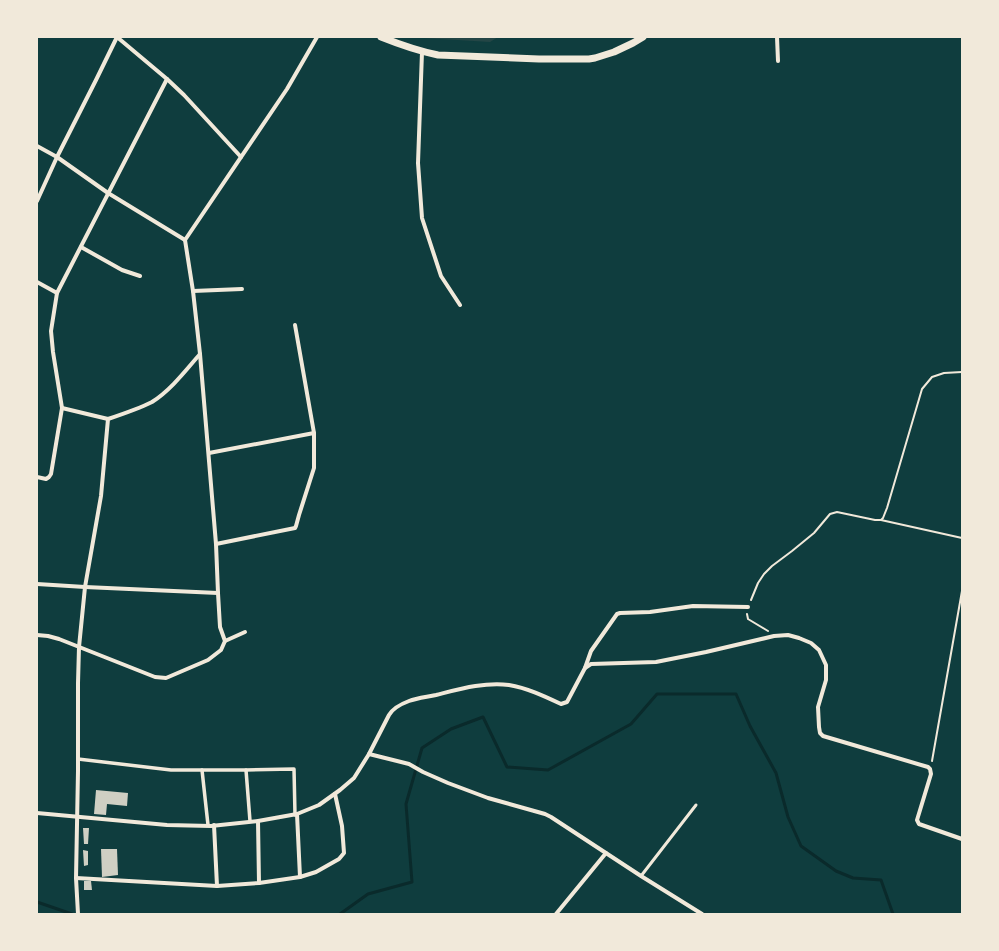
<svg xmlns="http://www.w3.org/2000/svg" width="999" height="951" viewBox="0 0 999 951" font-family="Signika,sans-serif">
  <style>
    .green { fill: #244646 }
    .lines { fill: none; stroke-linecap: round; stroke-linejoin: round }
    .stream { stroke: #0a2a2b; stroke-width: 3 }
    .building { fill: #cfcfc3 }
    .path { stroke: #f1e9da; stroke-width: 2 }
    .service { stroke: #f1e9da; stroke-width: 3 }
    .pedestrian { stroke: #f1e9da; stroke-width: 3.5 }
    .minor { stroke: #f1e9da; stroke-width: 4 }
    .tertiary { stroke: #f1e9da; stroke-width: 7 }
  </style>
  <rect width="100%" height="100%" fill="#0f3d3e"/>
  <!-- green -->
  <path class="green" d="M421 37H498L490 42 424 38Z"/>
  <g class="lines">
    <!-- stream -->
    <g class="stream">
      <path d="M37 902 72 914"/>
      <path d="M340 914 368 894 412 882 406 804 422 748 451 729 483 717 507 767 548 770 631 724 657 694H736L750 726 776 773 788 817 801 846 836 871 853 878 881 880 893 914"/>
    </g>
  </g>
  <!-- building -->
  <g class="building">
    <path d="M96 790 128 793 127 806 107 804 106 815 94 814Z"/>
    <path d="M83 828H89L88 844H84Z"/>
    <path d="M101 849H117L118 875 102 877Z"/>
    <path d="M83 850 88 851V865L84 866Z"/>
    <path d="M84 881H91L92 890H84Z"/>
  </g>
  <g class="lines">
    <!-- path -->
    <g class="path">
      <path d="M881 520 962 538"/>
      <path d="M751 600 758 583 764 574 772 566 792 551 814 533 830 514 837 512 875 520H881L883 518 887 508 922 389 932 377 944 373 962 372"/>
      <path d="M747 614 748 619 768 631"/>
      <path d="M932 761 962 591"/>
    </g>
    <!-- service -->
    <path class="service" d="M641 876 696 805"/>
    <!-- pedestrian -->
    <g class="pedestrian">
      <path d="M78 759 171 770H246L250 821"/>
      <path d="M202 770 208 825"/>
      <path d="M246 770 294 769 295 815"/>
    </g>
    <!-- minor -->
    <g class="minor">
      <path d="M117 37 167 79 184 95 241 157"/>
      <path d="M777 37 778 61"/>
      <path d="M422 52 418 163 422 218 441 276 460 305"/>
      <path d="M37 146 57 157 108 193 185 240"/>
      <path d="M37 201 57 157 96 80 117 37"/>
      <path d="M81 247 122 270 140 276"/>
      <path d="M37 282 57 293"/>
      <path d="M193 291 242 289"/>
      <path d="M295 325 314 433"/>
      <path d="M62 408 108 419"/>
      <path d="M209 453 314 433V468L299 515 296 526 295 528 216 544"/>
      <path d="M37 477 46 479 49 477 51 474 62 408 53 352 51 331 57 293 167 79"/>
      <path d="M37 584 85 587 218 593 216 544 200 354"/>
      <path d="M37 635 48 636 59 639 155 677 166 678 208 660 221 650 225 641 220 627 218 593"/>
      <path d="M225 641 245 632"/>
      <path d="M585 668 591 651 617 614 620 613 650 612 693 606 748 607"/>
      <path d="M369 754 409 764 423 772 448 783 488 798 545 814 551 817 641 876 702 914"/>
      <path d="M37 813 167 825 211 826 258 821 297 814 319 805 340 790 354 778 369 754 389 715C393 708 401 704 409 701 417 698 427 697 436 695 460 689 484 682 509 685 527 688 544 696 561 704L567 702 585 668 591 664 656 662 706 652 774 636 788 635 799 638 811 643 819 650 826 665V680L818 707 819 727 820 733 823 736 928 767 930 769 931 774 917 820 919 824 962 839"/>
      <path d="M297 814 300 877"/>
      <path d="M258 821 259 883"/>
      <path d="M214 825 217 886"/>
      <path d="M76 878 217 886 259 883 300 877 316 872 339 859 344 853 342 826 335 794"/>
      <path d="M78 914 76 878 78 771V683L79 647 85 587 101 496 108 419C123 414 138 409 152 402 171 390 186 370 200 354L193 291 185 240 287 89 317 37"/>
      <path d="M556 914 606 853"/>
    </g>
    <!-- tertiary -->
    <path class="tertiary" d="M381 37C401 45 418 51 438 55L539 59H589L595 58 614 52 633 43 643 37"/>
  </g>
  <!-- border -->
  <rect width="999" height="951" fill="none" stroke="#f1e9da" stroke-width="76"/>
</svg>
